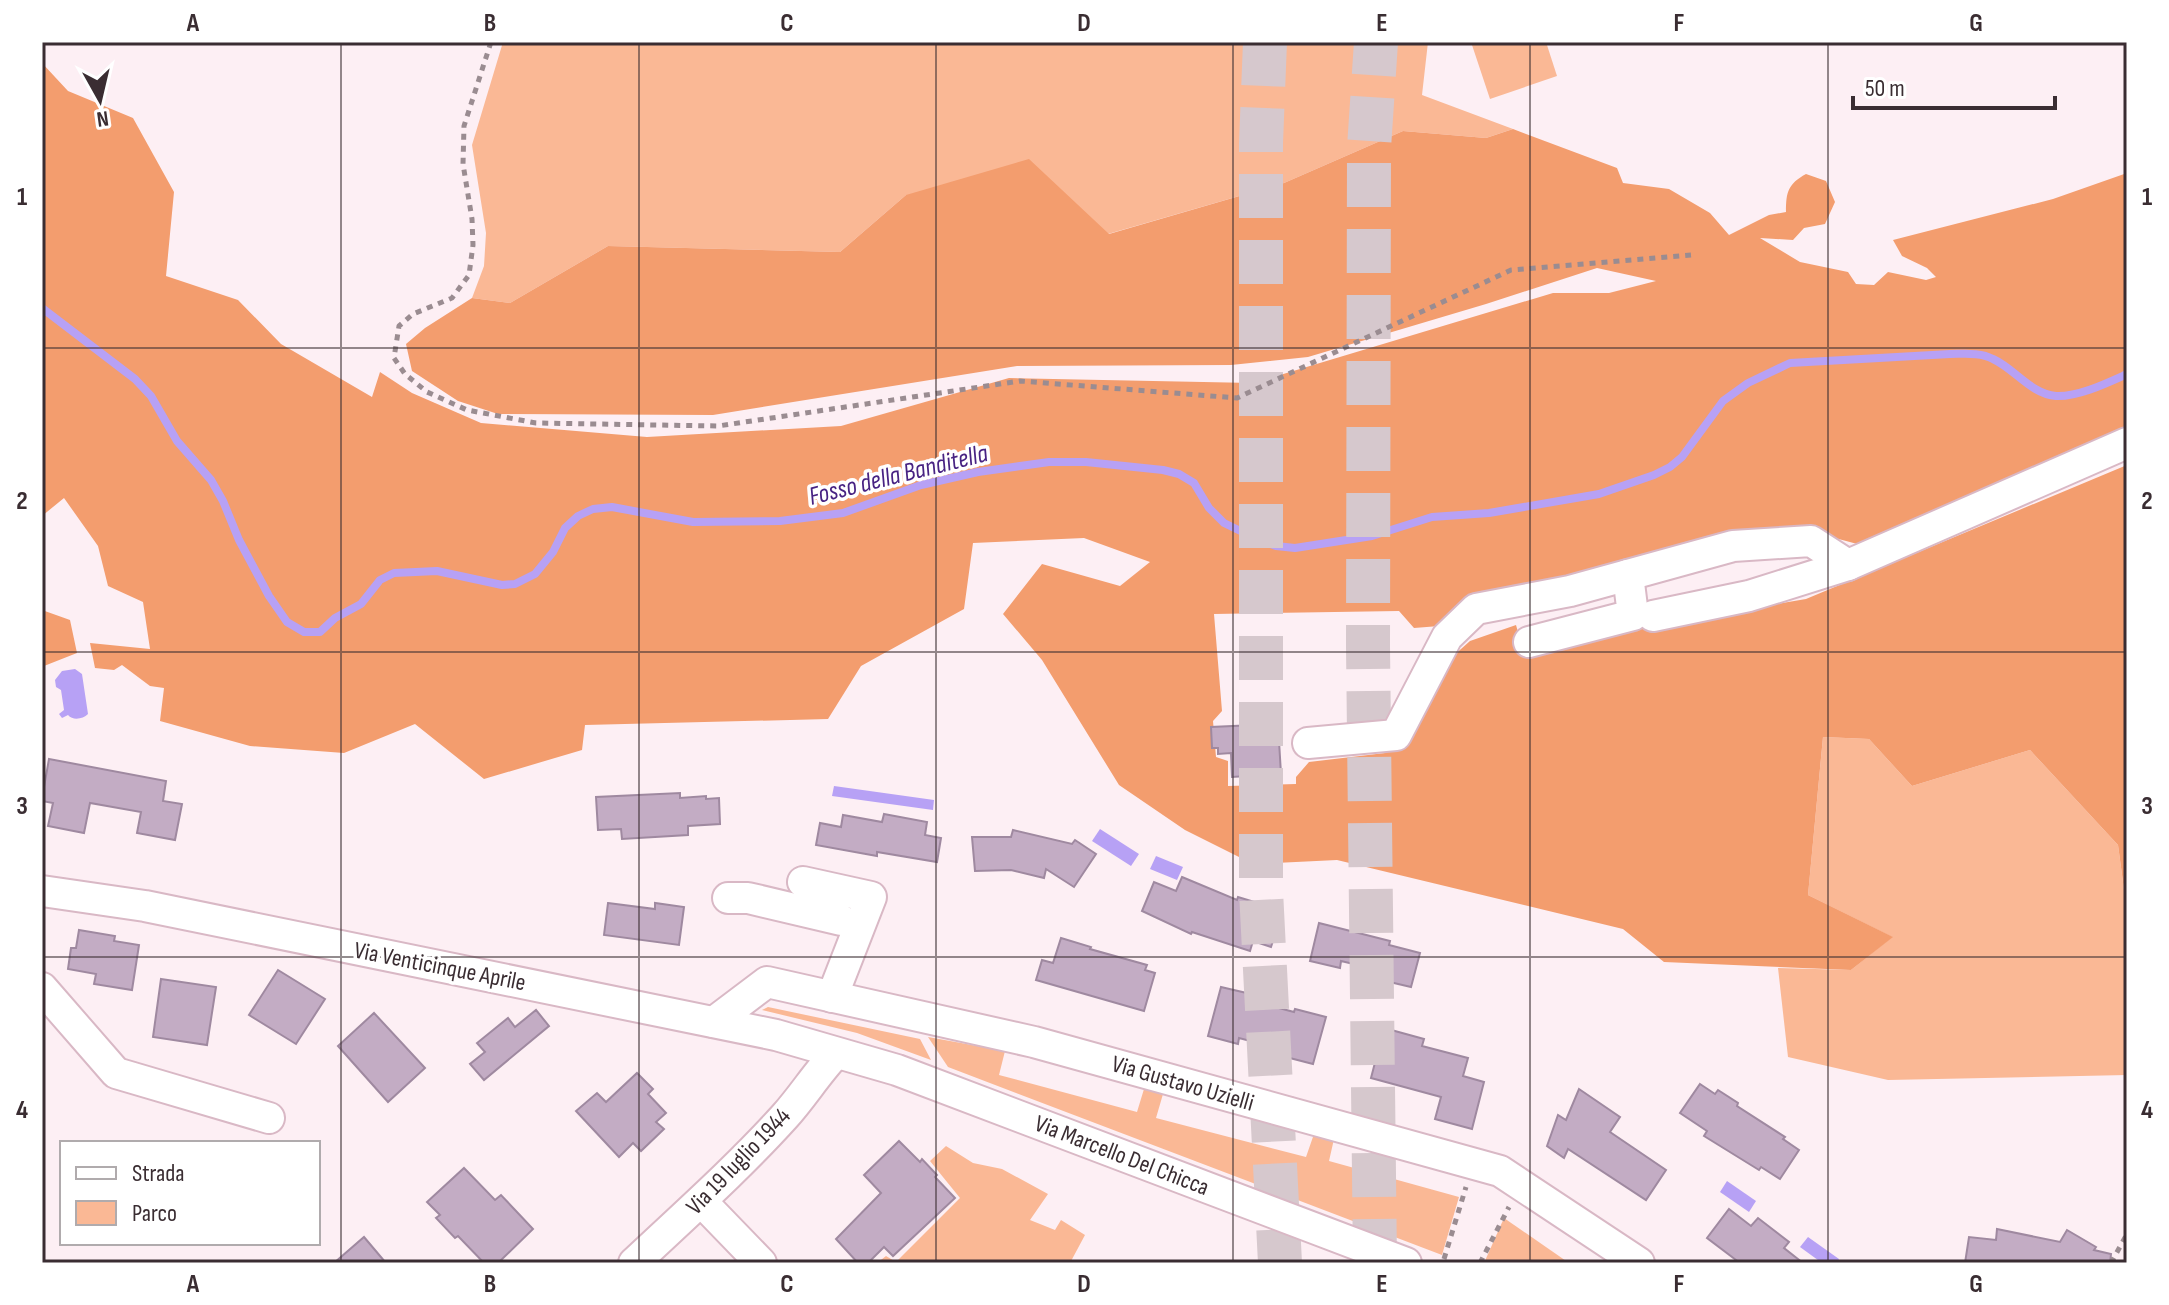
<svg xmlns="http://www.w3.org/2000/svg" width="2169" height="1305" viewBox="0 0 2169 1305" font-family="'Sofia Sans Condensed',sans-serif">
  <style>
    .green { fill: #fab895 }
    .forest { fill: #f39d6e }
    .water { fill: #b7a1f5 }
    .lines { fill: none; stroke-linecap: round; stroke-linejoin: round }
    .stream { stroke: #b7a1f5; stroke-width: 8 }
    .building { fill: #c3acc4; stroke: #9f89a0; stroke-width: 2 }
    .highway-tunnel { stroke: #d6c8cd; stroke-width: 44; stroke-dasharray: 44 22; stroke-linecap: butt }
    .minor-casing { stroke: #d9b8c5; stroke-width: 34 }
    .path { stroke: #9a8c91; stroke-width: 5; stroke-dasharray: 6 6; stroke-linecap: butt }
    .minor { stroke: #fff; stroke-width: 30 }
    .grid { fill: none; stroke: #3a2d32; stroke-width: 2; stroke-opacity: 0.55 }
    .labels { text-anchor: middle; stroke-width: 7; stroke-linejoin: round; paint-order: stroke }
    .street-label { font-size: 24px; fill: #3a2d32; stroke: #fff }
    .water-label { font-size: 26px; font-style: italic; fill: #482383; stroke: #fff }
    .neatline { fill: none; stroke: #3a2d32; stroke-width: 3 }
    .grid-label { font-size: 26px; text-anchor: middle; font-weight: bold; fill: #3a2d32 }
  </style>
  <rect width="100%" height="100%" fill="#fdeff4"/>
  <!-- green -->
  <g class="green">
    <path d="M503 42H1428L1422 95 1513 129 1486 138 1403 131 1284 183 1108 234 906 195 840 252 608 246 510 303 472 298 484 266 486 233 472 145Z"/>
    <path d="M1471 42H1546L1557 76 1490 99Z"/>
    <path d="M1823 737 1869 739 1912 786 2030 750 2118 845 2127 912V1075L1888 1080 1788 1057 1778 968 1851 970 1892 937 1808 895Z"/>
    <path d="M768 1007 920 1039 931 1060 857 1033 762 1010Z"/>
    <path d="M928 1037 1005 1051 999 1075 1137 1112 1144 1089 1163 1094 1156 1118 1306 1157 1314 1134 1334 1139 1329 1161 1459 1197 1442 1255 948 1067Z"/>
    <path d="M946 1146 973 1163 1002 1169 1048 1194 1030 1220 1055 1230 1061 1220 1085 1235 1070 1263H877L886 1256 896 1262 960 1198 930 1161Z"/>
    <path d="M1504 1218 1569 1263H1484Z"/>
  </g>
  <!-- forest -->
  <g class="forest">
    <path d="M42 63 68 91 133 118 174 192 166 276 238 300 281 344 372 397 380 372 412 393 481 423 647 437 841 426 1009 378 1253 383 1553 293H1609L1656 281 1597 268 1486 304 1308 357 1231 365 1017 366 713 415 498 414 458 401 412 371 406 344 425 328 472 298 510 303 608 246 840 252 906 195 1029 159 1109 234 1284 183 1403 131 1486 138 1513 129 1617 168 1623 183 1669 189 1710 213 1729 235 1769 215 1786 212C1786 192 1788 184 1806 174L1826 181 1835 202 1825 224 1804 228 1793 240 1760 238 1800 262 1848 272 1856 284 1874 285 1888 272 1926 280 1936 277 1927 268 1902 256 1893 240 2053 199 2127 173V435L1861 545 1820 534 1452 625 1414 628 1399 611 1214 614 1222 711 1213 721 1216 757 1228 761V786L1296 784V777L1309 762 1385 753 1406 739 1443 665 1470 641 1516 625 1524 653 1662 624 1806 599 2127 465V912L2118 845 2030 750 1912 786 1869 739 1823 737 1808 895 1893 937 1851 970 1664 962 1623 929 1337 860 1253 864 1185 830 1119 785 1042 660 1003 614 1042 564 1120 586 1150 562 1084 538 973 543 964 609 861 666 828 719 585 725 582 750 484 779 415 724 344 753 250 746 160 721 164 688 150 686 122 665 114 670 95 668 90 643 150 649 143 602 108 586 98 546 64 498 42 516Z"/>
    <path d="M42 610 70 620 77 653 44 666 42 718Z"/>
  </g>
  <!-- water -->
  <g class="water">
    <path d="M75 669 82 674 88 714C83 719 73 721 68 715L62 718 59 714 64 710 61 690 56 687 55 680 62 671Z"/>
    <path d="M834 786 934 800 933 810 832 796Z"/>
    <path d="M1100 829 1139 854 1131 866 1092 841Z"/>
    <path d="M1156 856 1183 867 1177 880 1150 869Z"/>
    <path d="M1727 1181 1756 1201 1749 1212 1720 1192Z"/>
    <path d="M1808 1237 1839 1259 1837 1263H1822L1800 1247Z"/>
  </g>
  <g class="lines">
    <!-- stream -->
    <path class="stream" d="M42 308 135 379 151 396 177 441 211 480 223 501 239 540 269 596 287 622 304 632H320L335 618 361 604 380 580 394 573 437 571 502 585 515 584 535 574 553 552 565 528 578 516 593 509 612 507 693 522 780 521 843 513 921 485 978 472 1049 462H1086L1163 470 1179 474 1194 483 1209 508 1224 523 1257 539 1276 546 1295 548 1372 536 1432 517 1489 513 1599 494 1654 475 1670 467 1682 457 1723 401 1748 383 1790 363 1950 354C1964 354 1980 352 1993 359 2015 369 2031 394 2056 396 2078 397 2107 383 2127 374"/>
  </g>
  <!-- building -->
  <g class="building">
    <path d="M1278 724 1281 774 1232 777 1231 753 1218 754V748H1212L1211 727Z"/>
    <path d="M49 759 166 781 163 801 182 804 175 840 137 833 141 812 90 803 84 833 48 826 53 803 42 801V798Z"/>
    <path d="M680 793V798L706 796V799L719 798 720 824 688 826V835L622 839 621 829 598 830 596 797Z"/>
    <path d="M884 814 927 822 925 835 941 838 937 862 877 852V856L816 845 820 823 841 827 843 815 882 822Z"/>
    <path d="M1013 830 1072 844 1075 840 1096 854 1074 887 1046 869 1044 878 1011 870 975 871 972 837H1011Z"/>
    <path d="M1182 877 1237 900 1238 897 1264 905 1261 913 1280 919 1271 947 1253 941 1250 951 1192 932 1191 934 1142 911 1154 882 1176 891Z"/>
    <path d="M608 903 655 909V903L684 907 679 945 604 935Z"/>
    <path d="M1319 923 1390 941 1389 945 1420 953 1411 987 1381 980 1383 971 1341 961 1340 968 1310 961Z"/>
    <path d="M79 930 115 936 114 941 139 945 132 990 94 984 96 974 68 969 71 948H76Z"/>
    <path d="M1061 938 1091 947 1090 949 1147 965 1145 970 1155 973 1144 1011 1036 980 1042 960 1053 963Z"/>
    <path d="M278 970 325 999 296 1044 249 1015Z"/>
    <path d="M161 979 216 987 207 1045 153 1037Z"/>
    <path d="M1221 987 1251 994 1249 1000 1294 1012 1295 1009 1326 1017 1313 1064 1282 1056 1284 1050 1239 1038 1238 1044 1208 1036Z"/>
    <path d="M536 1010 549 1026 484 1080 470 1064 485 1052 477 1043 508 1018 515 1027Z"/>
    <path d="M374 1013 425 1068 388 1102 338 1046Z"/>
    <path d="M1384 1028 1424 1039 1422 1046 1468 1058 1463 1076 1484 1082 1472 1129 1435 1119 1441 1097 1371 1078Z"/>
    <path d="M637 1073 653 1089 648 1094 666 1113 656 1122 664 1129 641 1151 633 1143 619 1157 576 1111 597 1093 606 1102Z"/>
    <path d="M1700 1084 1715 1094 1718 1090 1738 1103 1737 1106 1785 1137 1783 1139 1799 1150 1780 1179 1761 1167 1759 1170 1704 1136 1707 1131 1680 1113Z"/>
    <path d="M1579 1089 1620 1117 1610 1132 1666 1170 1646 1200 1568 1149 1564 1158 1547 1146 1558 1115 1566 1120Z"/>
    <path d="M899 1141 920 1162 922 1159 937 1175 935 1177 955 1198 893 1256 884 1247 868 1263H858L836 1239 881 1193 864 1175Z"/>
    <path d="M464 1168 495 1200 501 1195 533 1229 498 1263H484L458 1236 455 1238 436 1218 440 1215 427 1202Z"/>
    <path d="M1729 1209 1751 1226 1758 1218 1789 1242 1784 1248 1803 1263H1740L1707 1238Z"/>
    <path d="M1997 1229 2060 1242 2067 1230 2096 1247 2094 1250 2111 1254 2110 1263H1965L1969 1237 1996 1240Z"/>
    <path d="M364 1237 386 1263H334Z"/>
  </g>
  <g class="lines">
    <!-- highway-tunnel -->
    <g class="highway-tunnel">
      <path d="M1265 42 1261 143V891L1280 1263"/>
      <path d="M1375 1263 1368 646 1369 148 1376 42"/>
    </g>
    <defs>
      <g id="minor">
        <path d="M1653 616 1749 596 1848 565 2127 443"/>
        <path d="M1529 642 1633 615 1628 575"/>
        <path d="M1308 743 1396 735 1447 637 1476 609 1570 591 1733 546 1811 541 1848 565"/>
        <path d="M803 882 871 897 832 997"/>
        <path d="M42 891 145 906 776 1035 897 1070 1406 1263"/>
        <path d="M728 898H748L841 920"/>
        <path d="M42 988 116 1073 269 1118"/>
        <path d="M714 1022 767 982 1034 1042 1500 1171 1639 1263"/>
        <path d="M701 1201 761 1263"/>
        <path d="M634 1263C685 1215 738 1168 785 1116 803 1096 817 1073 836 1053"/>
      </g>
    </defs>
    <!-- minor casing -->
    <use href="#minor" class="minor-casing"/>
    <!-- path -->
    <g class="path">
      <path d="M491 42 464 126 463 164 472 219 473 245 469 275 452 298 413 314 399 326 394 358 405 374 427 392 467 410 536 423 718 426 1020 381 1237 398 1511 270 1691 255"/>
      <path d="M1444 1259 1466 1187"/>
      <path d="M1480 1263 1509 1207"/>
      <path d="M2111 1263 2127 1234"/>
    </g>
    <!-- minor -->
    <use href="#minor" class="minor"/>
  </g>
  <!-- grid -->
  <path class="grid" d="M341 42V1263M639 42V1263M936 42V1263M1233 42V1263M1530 42V1263M1828 42V1263M42 348H2127M42 652H2127M42 957H2127"/>
  <g class="labels">
    <!-- street labels -->
    <g class="street-label">
      <text transform="translate(440 966) rotate(11)" y="8">Via Venticinque Aprile</text>
      <text transform="translate(1183 1083) rotate(16)" y="8">Via Gustavo Uzielli</text>
      <text transform="translate(1122 1155) rotate(21)" y="8">Via Marcello Del Chicca</text>
      <text transform="translate(738 1161) rotate(-46)" y="8">Via 19 luglio 1944</text>
    </g>
    <!-- water labels -->
    <g class="water-label">
      <text transform="translate(898 474) rotate(-14)" y="9">Fosso della Banditella</text>
    </g>
  </g>
  <!-- border -->
  <rect width="2169" height="1305" fill="none" stroke="#ffffff" stroke-width="88"/>
  <!-- legend -->
  <rect x="60" y="1141" width="260" height="104" fill="#ffffff" stroke="#b0abad" stroke-width="2"/>
  <rect x="76" y="1167" width="40" height="12" fill="#ffffff" stroke="#b0abad" stroke-width="2"/>
  <text x="132" y="1181" font-size="24" fill="#3a2d32">Strada</text>
  <rect x="76" y="1201" width="40" height="24" fill="#fab895" stroke="#b0abad" stroke-width="2"/>
  <text x="132" y="1221" font-size="24" fill="#3a2d32">Parco</text>
  <!-- north arrow -->
  <g transform="translate(100 100) rotate(172)" stroke="#ffffff" stroke-width="6" paint-order="stroke">
  <path d="M0-6L14 30L0 20L-14 30Z" fill="#3a2d32"/>
  <text y="-12" font-size="22" font-weight="bold" text-anchor="middle" fill="#3a2d32">N</text>
  </g>
  <!-- scale -->
  <path d="M1853 96v12h202v-12" fill="none" stroke="#3a2d32" stroke-width="4"/>
  <text x="1865" y="96" font-size="24" fill="#3a2d32" stroke="#ffffff" stroke-width="6" paint-order="stroke">50 m</text>
  <rect x="44" y="44" width="2081" height="1217" class="neatline"/>
  <g class="grid-label">
    <text x="193" y="31">A</text>
    <text x="490" y="31">B</text>
    <text x="787" y="31">C</text>
    <text x="1084" y="31">D</text>
    <text x="1382" y="31">E</text>
    <text x="1679" y="31">F</text>
    <text x="1976" y="31">G</text>
    <text x="22" y="205">1</text>
    <text x="2147" y="205">1</text>
    <text x="22" y="509">2</text>
    <text x="2147" y="509">2</text>
    <text x="22" y="814">3</text>
    <text x="2147" y="814">3</text>
    <text x="22" y="1118">4</text>
    <text x="2147" y="1118">4</text>
    <text x="193" y="1292">A</text>
    <text x="490" y="1292">B</text>
    <text x="787" y="1292">C</text>
    <text x="1084" y="1292">D</text>
    <text x="1382" y="1292">E</text>
    <text x="1679" y="1292">F</text>
    <text x="1976" y="1292">G</text>
  </g>
</svg>
